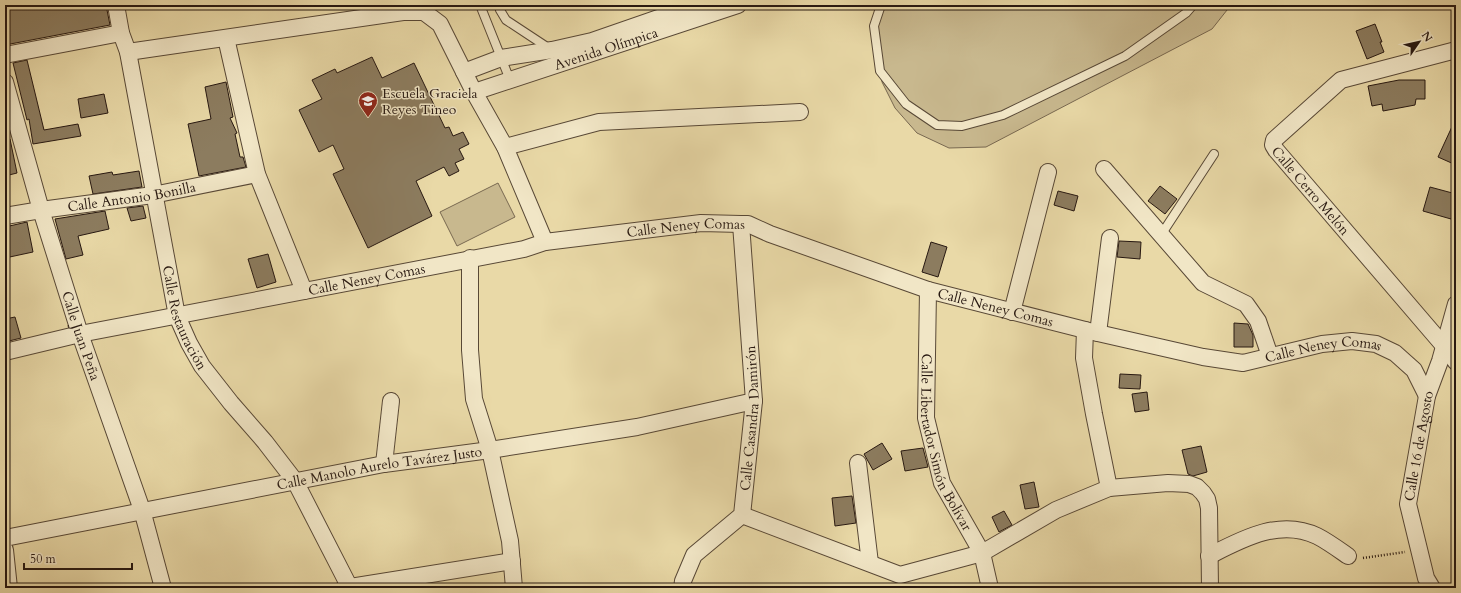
<svg xmlns="http://www.w3.org/2000/svg" width="1461" height="593" viewBox="0 0 1461 593" font-family="Cardo,serif">
  <style>
    .green { fill: #c8b88e; stroke: #786850 }
    .building { fill: #8c7c5f; stroke: #271811 }
    .lines { fill: none; stroke-linecap: round; stroke-linejoin: round }
    .lane-casing { stroke: #584836; stroke-width: 10 }
    .street-casing { stroke: #584836; stroke-width: 18 }
    .path { stroke: #271811; stroke-width: 2.5; stroke-dasharray: 1 2; stroke-linecap: butt }
    .lane { stroke: #f1e6c6; stroke-width: 8 }
    .street { stroke: #f1e6c6; stroke-width: 16 }
    .labels { text-anchor: middle; stroke-width: 3; stroke-linejoin: round; paint-order: stroke }
    .street-label { font-size: 14px; fill: #271811; stroke: #f1e6c6 }
    .poi-label { font-size: 14px; fill: #271811; stroke: #f1e6c6; text-anchor: start }
  </style>
  <rect width="100%" height="100%" fill="#e9d9a7"/>
  <filter id="stains"><feTurbulence type="fractalNoise" baseFrequency=".005" numOctaves="4"/><feColorMatrix values="0 0 0 0 .2 0 0 0 0 .09 0 0 0 0 .02 0 0 0 .5 -.17"/></filter>
  <radialGradient id="worn" r=".72"><stop offset=".6" stop-color="#630" stop-opacity="0"/><stop offset="1" stop-color="#630" stop-opacity=".3"/></radialGradient>
  <!-- green -->
  <g class="green">
    <path d="M885 5H1231L1212 29 986 147 949 148 917 133 895 108 882 82 878 55 876 20Z"/>
    <path d="M498 183 515 217 457 246 440 212Z"/>
  </g>
  <!-- building -->
  <g class="building">
    <path d="M17 5H106L110 25 5 45V29L9 28 5 8Z"/>
    <path d="M1375 24 1382 42H1380L1384 52 1367 59 1356 31Z"/>
    <path d="M372 57 382 78 414 63 445 128 449 127 453 136 463 132 469 144 459 149 464 159 455 163 459 171 449 176 444 167 416 181 432 216 368 248 333 174 344 169 333 145 319 152 299 110 322 99 312 80 335 69 337 73Z"/>
    <path d="M27 60 44 130 78 124 81 136 33 144 29 119 27 120 13 63Z"/>
    <path d="M1399 80H1425V99H1416L1415 105 1383 111 1382 104 1372 106 1368 86Z"/>
    <path d="M226 82 233 117 230 118 237 133 235 134 240 157H243L246 167 199 176 188 124 211 119 205 87Z"/>
    <path d="M104 94 108 113 81 118 78 99Z"/>
    <path d="M1456 118V165L1438 157Z"/>
    <path d="M5 139H10L17 173 5 176Z"/>
    <path d="M139 171 142 187 93 194 89 176 112 172 113 175Z"/>
    <path d="M1160 186 1177 199 1165 214 1148 201Z"/>
    <path d="M1430 187 1456 194V213H1453L1451 219 1423 211Z"/>
    <path d="M1058 191 1078 196 1074 211 1054 205Z"/>
    <path d="M143 206 146 218 131 221 127 208Z"/>
    <path d="M105 211 109 229 78 236 83 255 66 259 55 219Z"/>
    <path d="M27 222 33 252 5 258V227Z"/>
    <path d="M1119 241 1141 242 1140 259 1117 257Z"/>
    <path d="M931 242 947 247 938 277 922 272Z"/>
    <path d="M268 254 276 282 257 288 248 259Z"/>
    <path d="M15 317 21 338 5 342V319Z"/>
    <path d="M1234 323 1248 324 1253 335V347H1234Z"/>
    <path d="M1120 374 1141 375 1140 389 1119 388Z"/>
    <path d="M1147 392 1149 410 1135 412 1132 394Z"/>
    <path d="M882 443 892 459 873 470 864 454Z"/>
    <path d="M1201 446 1207 472 1193 476 1188 474 1182 450Z"/>
    <path d="M923 448 928 467 905 471 901 451Z"/>
    <path d="M1034 482 1039 507 1025 509 1020 485Z"/>
    <path d="M852 496 856 523 835 526 832 498Z"/>
    <path d="M1004 511 1012 525 999 532 992 517Z"/>
  </g>
  <g class="lines">
    <defs>
      <g id="lane">
        <path d="M480 5 510 80"/>
        <path d="M499 5 500 10 506 20 550 49"/>
        <path d="M881 5 874 26 880 71 906 104 937 125 962 126 1003 115 1125 56 1186 13 1193 5"/>
        <path d="M1161 235 1214 154"/>
      </g>
      <g id="street">
        <path id="s1" d="M116 5 121 33 128 52 177 316 189 343 202 366 231 403 265 442 295 481 350 588"/>
        <path d="M226 38 257 174 304 291"/>
        <path id="s2" d="M1456 50 1341 80 1274 140 1273 145 1276 150 1444 346 1456 362"/>
        <path d="M128 52 403 12H424L440 24 474 92 505 147 545 242"/>
        <path d="M5 55 121 33"/>
        <path d="M464 72 501 58 552 50 592 41 696 5"/>
        <path id="s3" d="M5 82 41 210 80 334 142 510 163 588"/>
        <path id="s4" d="M474 92 738 5"/>
        <path d="M505 147 599 122 800 112"/>
        <path d="M1104 169 1203 283 1246 304 1258 321 1270 356"/>
        <path id="s5" d="M5 216 41 210 153 195 257 174"/>
        <path d="M470 258V350L474 399 490 450 510 541 514 588"/>
        <path id="s6" d="M928 290 926 418 942 483 982 553 990 588"/>
        <path d="M1012 312 1048 172"/>
        <path d="M1085 330 1084 358 1094 414 1109 488"/>
        <path d="M1098 333 1110 238"/>
        <path id="s7" d="M5 352 80 334 524 249 545 242 701 223 741 224H748L770 234 928 290 1089 331 1203 357 1243 363 1322 344 1352 341 1376 344 1395 353 1414 370 1427 396"/>
        <path d="M858 463 870 563"/>
        <path d="M384 464 391 401"/>
        <path d="M742 515 900 575 982 553 1056 510 1109 488 1168 483 1189 484 1197 487 1203 493 1207 499 1209 508 1210 588"/>
        <path id="s8" d="M5 538 384 464 490 450 637 427 754 401"/>
        <path d="M5 550 9 588"/>
        <path d="M1209 556C1242 539 1280 518 1317 536 1327 541 1338 549 1348 556"/>
        <path d="M344 588 512 561"/>
        <path id="s9" d="M682 588 683 581 694 555 742 515 754 401 741 224"/>
        <path id="s10" d="M1432 588 1426 578 1408 504 1427 396 1440 361 1456 304"/>
      </g>
    </defs>
    <!-- lane casing -->
    <use href="#lane" class="lane-casing"/>
    <!-- street casing -->
    <use href="#street" class="street-casing"/>
    <!-- path -->
    <path class="path" d="M1363 558 1405 552"/>
    <!-- lane -->
    <use href="#lane" class="lane"/>
    <!-- street -->
    <use href="#street" class="street"/>
  </g>
  <!-- icons -->
  <defs>
    <symbol id="school-pin" viewBox="-11 -11 22 30"><path d="M0 17L-7.5 6A9.5 9.5 0 1 1 7.5 6Z" fill="#8f2418" stroke="#f1e6c6"/><path d="M0-5L7-2L0 1L-7-2ZM-4 1L0 2.5L4 1V4Q0 6-4 4Z" fill="#fff"/></symbol>
  </defs>
  <g fill-rule="evenodd">
    <use href="#school-pin" x="357" y="90" width="22" height="30"/>
  </g>
  <g class="labels">
    <!-- street labels -->
    <g class="street-label">
      <text dy="5" stroke="none"><textPath href="#s4" startOffset="139">Avenida Olímpica</textPath></text>
      <text dy="5" stroke="none"><textPath href="#s2" startOffset="273">Calle Cerro Melón</textPath></text>
      <text dy="5" stroke="none"><textPath href="#s5" startOffset="128">Calle Antonio Bonilla</textPath></text>
      <text dy="5" stroke="none"><textPath href="#s7" startOffset="693">Calle Neney Comas</textPath></text>
      <text dy="5" stroke="none"><textPath href="#s7" startOffset="369">Calle Neney Comas</textPath></text>
      <text dy="5" stroke="none"><textPath href="#s7" startOffset="1017">Calle Neney Comas</textPath></text>
      <text dy="5" stroke="none"><textPath href="#s1" startOffset="321">Calle Restauración</textPath></text>
      <text dy="5" stroke="none"><textPath href="#s3" startOffset="265">Calle Juan Peña</textPath></text>
      <text dy="5" stroke="none"><textPath href="#s7" startOffset="1353">Calle Neney Comas</textPath></text>
      <text dy="5" stroke="none"><textPath href="#s9" startOffset="195">Calle Casandra Damirón</textPath></text>
      <text dy="5" stroke="none"><textPath href="#s6" startOffset="156">Calle Libertador Simón Bolívar</textPath></text>
      <text dy="5" stroke="none"><textPath href="#s10" startOffset="147">Calle 16 de Agosto</textPath></text>
      <text dy="5" stroke="none"><textPath href="#s8" startOffset="381">Calle Manolo Aurelo Tavárez Justo</textPath></text>
    </g>
    <!-- poi labels -->
    <g class="poi-label">
      <text x="382" y="98">Escuela Graciela<tspan x="382" dy="16">Reyes Tineo</tspan></text>
    </g>
  </g>
  <!-- margin -->
  <rect width="1461" height="593" fill="none" stroke="#e9d9a7" stroke-width="20"/>
  <rect x="6" y="6" width="1449" height="581" fill="none" stroke="#271811" stroke-width="2"/>
  <rect x="10" y="10" width="1441" height="573" fill="none" stroke="#271811"/>
  <!-- north arrow -->
  <g transform="translate(1419 42) rotate(56)" stroke="#f1e6c6" stroke-width="3" paint-order="stroke">
  <path d="M0-3L7 15L0 10L-7 15Z" fill="#271811"/>
  <text y="-6" font-size="11" font-weight="bold" text-anchor="middle" fill="#271811">N</text>
  </g>
  <!-- scale -->
  <path d="M24 563v6h108v-6" fill="none" stroke="#271811" stroke-width="2"/>
  <text x="30" y="563" font-size="12" fill="#271811" stroke="#f1e6c6" stroke-width="3" paint-order="stroke">50 m</text>
  <rect width="100%" height="100%" filter="url(#stains)"/>
  <rect width="100%" height="100%" fill="url(#worn)"/>
</svg>
